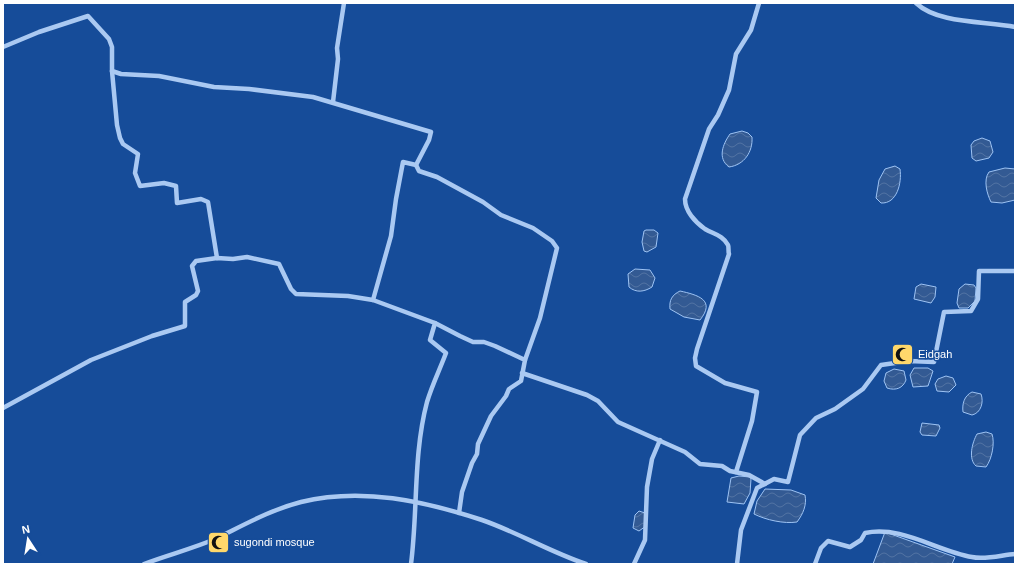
<svg xmlns="http://www.w3.org/2000/svg" width="1018" height="567" viewBox="0 0 1018 567" font-family="Arial,sans-serif">
  <style>
    .water { fill: url(#water-waves); stroke: #9dc3f4 }
    .lines { fill: none; stroke-linecap: round; stroke-linejoin: round }
    .minor { stroke: #aac9f2; stroke-width: 4.5 }
    .labels { text-anchor: middle; stroke-width: 3; stroke-linejoin: round; paint-order: stroke }
    .poi-label { font-size: 11px; fill: #fff; stroke: #164c99; text-anchor: start }
  </style>
  <defs>
    <pattern id="water-waves" width="16" height="10" patternUnits="userSpaceOnUse"><rect width="16" height="10" fill="#335a93"/><path d="M0 5q4-4 8 0t8 0" fill="none" stroke="#5273a3"/></pattern>
  </defs>
  <rect width="100%" height="100%" fill="#164c99"/>
  <!-- water -->
  <g class="water">
    <path d="M742 131 748 133 752 137C753 152 744 165 729 167 717 158 723 144 730 134Z"/>
    <path d="M982 138 990 141 993 152 989 158 976 161 972 158 971 145 974 141Z"/>
    <path d="M895 166 900 169C902 183 897 204 881 203L876 198 879 180 885 169Z"/>
    <path d="M1005 168 1015 169V200L1002 203 991 202C987 194 983 180 989 172Z"/>
    <path d="M646 230H654L658 233 656 247 647 252 644 251 642 242 644 231Z"/>
    <path d="M635 269 650 270 655 278 652 287C644 292 636 293 629 287L628 274Z"/>
    <path d="M921 284 936 287 935 297 931 303 914 299 916 287Z"/>
    <path d="M965 284 974 285 976 288 975 301 968 308H959L957 303 959 289Z"/>
    <path d="M680 291C698 295 716 300 700 320L684 317 670 309C669 300 672 295 680 291Z"/>
    <path d="M914 368H928L933 371 928 386 913 387 910 375Z"/>
    <path d="M894 369 904 371 906 380C903 388 896 391 887 388L884 381 886 373Z"/>
    <path d="M946 376 953 378 956 385 949 392 937 391 935 384 938 379Z"/>
    <path d="M972 392 981 394C984 402 981 413 972 415L963 412C962 404 964 396 972 392Z"/>
    <path d="M922 423 939 425 940 428 936 436 922 435 920 432Z"/>
    <path d="M986 432 992 434C995 443 992 459 986 467L976 466C968 459 972 443 977 434Z"/>
    <path d="M739 476 750 477 751 479 750 493 744 504 727 502 731 478Z"/>
    <path d="M765 489 791 490 805 495C807 505 803 514 797 522 784 524 766 520 754 514L757 501Z"/>
    <path d="M639 511 645 513 646 526 639 531 633 528 635 515Z"/>
    <path d="M885 532 955 557 952 564H873Z"/>
  </g>
  <g class="lines">
    <!-- minor -->
    <g class="minor">
      <path d="M916 3C938 24 985 21 1015 27"/>
      <path d="M3 47 39 32 88 16 109 39 112 47V71L117 125 120 138 123 144 138 154 135 173 140 186 164 183 176 186 177 203 201 199 208 202 217 258"/>
      <path d="M112 71 121 74 159 76 214 87 249 89 313 97 431 132 429 140 416 165 403 162 396 199 391 236 373 300"/>
      <path d="M333 102 338 59 337 48 344 3"/>
      <path d="M416 165 419 171 437 177 483 202 501 215 533 228 552 241 557 248 540 318 525 360"/>
      <path d="M435 323 460 336 473 342H484L495 346 525 360 521 381 509 389 506 396 491 416 478 444 477 454 472 463 462 492 459 513"/>
      <path d="M522 373 587 395 598 401 618 422 685 452 700 464 722 466 730 471 749 475 765 484"/>
      <path d="M3 408 91 360 152 336 185 326V302L196 295 198 291 192 266 196 261 217 258 233 259 247 257 279 264 291 289 296 294 348 296 373 300 435 323 430 340 446 353C440 369 432 385 427 402 413 455 418 510 411 564"/>
      <path d="M736 472 752 421 757 392 725 383 696 366 695 358 697 349 729 254C728 251 729 247 728 245 723 235 713 234 705 229 695 222 685 211 685 199L709 129 718 115 729 90 736 54 751 30 759 3"/>
      <path d="M144 564C167 555 192 549 215 539 244 525 270 510 301 502 362 487 424 501 482 520 517 532 550 552 586 564"/>
      <path d="M634 564 645 540 647 487 652 459 660 440"/>
      <path d="M737 564 741 530 757 488 774 479 788 482 800 435 816 418 835 409 863 389 881 365 909 361 934 362 944 312 971 311 978 299 979 271H1015"/>
      <path d="M815 564 821 548 828 541 850 547 861 540 865 533C901 525 937 551 972 557 985 560 1002 555 1015 554"/>
    </g>
  </g>
  <!-- icons -->
  <defs>
    <symbol id="mosque-square" viewBox="-11 -11 22 22"><rect x="-9" y="-9" width="18" height="18" rx="4" fill="#ffd86b" stroke="#164c99"/><path d="M3.5-4.9A6 6 0 1 0 3.5 4.9A5 5 0 1 1 3.5-4.9Z" fill="#111"/></symbol>
  </defs>
  <g fill-rule="evenodd">
    <use href="#mosque-square" x="890" y="342" width="25" height="25"/>
    <use href="#mosque-square" x="206" y="530" width="25" height="25"/>
  </g>
  <g class="labels">
    <!-- poi labels -->
    <g class="poi-label">
      <text x="918" y="358">Eidgah</text>
      <text x="234" y="546">sugondi mosque</text>
    </g>
  </g>
  <!-- border -->
  <rect width="1018" height="567" fill="none" stroke="#ffffff" stroke-width="8"/>
  <!-- north arrow -->
  <g transform="translate(28 539) rotate(348)" stroke="#164c99" stroke-width="3" paint-order="stroke">
  <path d="M0-3L7 15L0 10L-7 15Z" fill="#ffffff"/>
  <text y="-6" font-size="11" font-weight="bold" text-anchor="middle" fill="#ffffff">N</text>
  </g>
</svg>
